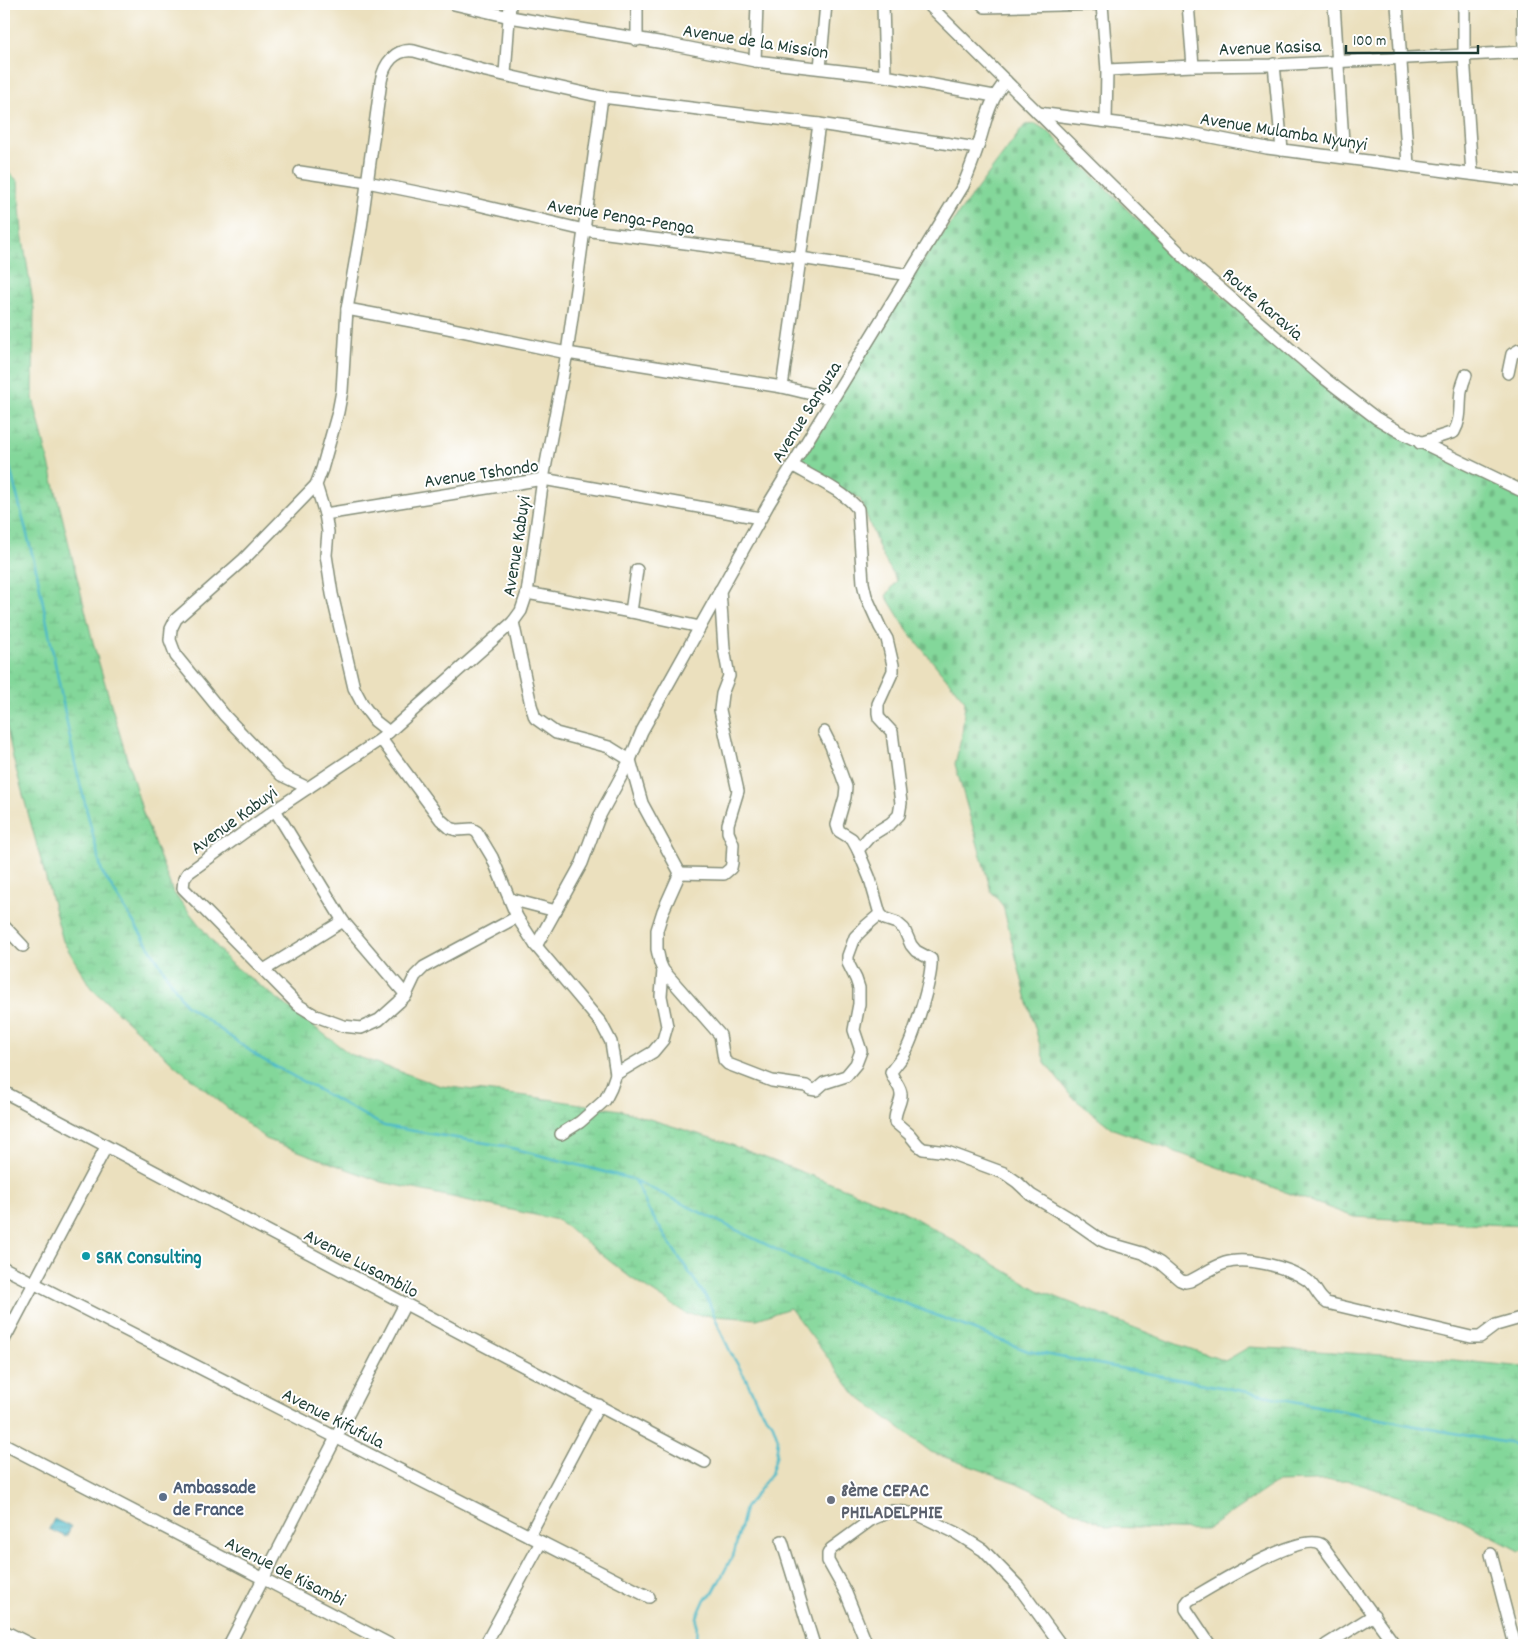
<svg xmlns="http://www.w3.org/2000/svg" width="1528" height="1649" viewBox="0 0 1528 1649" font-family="Dekko,sans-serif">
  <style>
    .wetland { fill: url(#wetland-marsh); stroke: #518a67 }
    .cemetery { fill: url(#cemetery-stones); stroke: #518a67 }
    .water { fill: url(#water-rules); stroke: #367c7e }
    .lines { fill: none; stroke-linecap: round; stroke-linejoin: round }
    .stream { stroke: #4dbac8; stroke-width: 2.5 }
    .minor-casing { stroke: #858e79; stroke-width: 14 }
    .minor { stroke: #fff; stroke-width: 11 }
    .culture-dot { fill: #0f9aa8; stroke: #fff; stroke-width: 2 }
    .service-dot { fill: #5c6f8a; stroke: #fff; stroke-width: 2 }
    .worship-dot { fill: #6b7280; stroke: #fff; stroke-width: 2 }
    .labels { text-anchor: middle; stroke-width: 4; stroke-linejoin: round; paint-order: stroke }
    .street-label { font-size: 19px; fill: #1f3d34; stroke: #fff }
    .culture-label { font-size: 19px; font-weight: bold; fill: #0d838f; stroke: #fff; text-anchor: start }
    .service-label { font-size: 19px; font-weight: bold; fill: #4e5e75; stroke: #fff; text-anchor: start }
    .worship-label { font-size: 19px; font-weight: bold; fill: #5b616d; stroke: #fff; text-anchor: start }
  </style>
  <defs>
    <pattern id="wetland-marsh" width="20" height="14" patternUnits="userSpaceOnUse" patternTransform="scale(1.25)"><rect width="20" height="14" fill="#83d79a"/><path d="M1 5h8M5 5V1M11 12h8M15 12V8" fill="none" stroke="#71b985"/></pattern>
    <pattern id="cemetery-stones" width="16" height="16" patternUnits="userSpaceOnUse" patternTransform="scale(1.25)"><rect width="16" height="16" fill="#83d79a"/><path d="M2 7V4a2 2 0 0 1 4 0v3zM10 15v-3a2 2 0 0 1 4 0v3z" fill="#71b985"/></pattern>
    <pattern id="water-rules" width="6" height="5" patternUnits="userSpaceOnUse" patternTransform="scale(1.25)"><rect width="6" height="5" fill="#4dbac8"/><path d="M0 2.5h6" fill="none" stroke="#3f98a3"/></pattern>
  </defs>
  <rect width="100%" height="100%" fill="#fff"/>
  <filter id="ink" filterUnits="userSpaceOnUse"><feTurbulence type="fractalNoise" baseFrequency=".02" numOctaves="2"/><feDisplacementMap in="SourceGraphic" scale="10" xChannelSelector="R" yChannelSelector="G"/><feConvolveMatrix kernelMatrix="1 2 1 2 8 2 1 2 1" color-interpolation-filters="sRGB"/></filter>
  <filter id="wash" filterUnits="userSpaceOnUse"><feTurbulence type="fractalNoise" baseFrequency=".0096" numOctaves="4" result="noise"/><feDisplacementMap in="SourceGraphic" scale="20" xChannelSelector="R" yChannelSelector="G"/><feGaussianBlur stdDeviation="1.12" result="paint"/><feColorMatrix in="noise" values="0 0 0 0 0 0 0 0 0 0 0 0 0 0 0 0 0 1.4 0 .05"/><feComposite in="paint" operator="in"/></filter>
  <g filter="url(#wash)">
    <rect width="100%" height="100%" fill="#ebe0be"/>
    <!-- wetland -->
    <path class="wetland" d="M4 168 18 181 22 232 34 309 33 398 94 646 143 813 173 892 229 962 350 1054 441 1086 534 1097 620 1110 724 1142 903 1211 1038 1290 1171 1342 1225 1361 1249 1347 1434 1358 1524 1367V1550L1519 1551 1439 1509 1346 1480 1277 1482 1206 1530 1108 1527 1017 1483 931 1452 856 1395 790 1308 757 1319 687 1314 631 1278 558 1220 382 1182 266 1139 177 1067 91 988 63 941 13 758 4 713Z"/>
    <!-- cemetery -->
    <path class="cemetery" d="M1036 124 1049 132 1143 225 1272 340 1336 393 1524 495V1226L1354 1217 1113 1129 1071 1096 1045 1063 1026 996 1003 906 991 891 955 764 962 735 965 701 909 633 886 596 897 581 881 553 860 499 792 465 895 298 1025 125Z"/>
    <!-- water -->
    <path class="water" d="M54 1519 71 1527 66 1537 49 1529Z"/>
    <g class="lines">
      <!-- stream -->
      <g class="stream">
        <path d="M4 445 37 573 75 763 102 872 185 1004 260 1058 384 1126 504 1146 632 1179 812 1267 1028 1351 1264 1395 1410 1425 1524 1446"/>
        <path d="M636 1182 648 1209 670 1244 708 1300 720 1330 731 1353 746 1379 759 1407 772 1422 778 1439 776 1457 771 1474 745 1508 734 1553 713 1593 705 1599 697 1617 696 1645"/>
      </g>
    </g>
  </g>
  <g filter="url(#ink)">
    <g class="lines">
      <defs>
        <g id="minor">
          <path d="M454 4 510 17 664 43 755 61 885 76 994 96"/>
          <path d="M637 4V40"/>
          <path d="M883 4 885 76"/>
          <path d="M928 4 1188 261 1324 378 1376 418 1398 431 1524 492"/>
          <path d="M982 4 985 7 1102 4"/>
          <path d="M1102 4 1107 70 1106 121"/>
          <path d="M1188 4 1193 66"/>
          <path d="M1334 4 1344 157"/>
          <path d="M1397 4 1408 165"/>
          <path d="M1464 4V55L1472 174"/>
          <path d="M1523 4 1524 50"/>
          <path d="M755 61 757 4"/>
          <path d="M1274 64 1282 150"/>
          <path d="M820 68 826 4"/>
          <path d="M1107 70 1193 66 1272 65 1524 52"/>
          <path d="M505 74 510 4"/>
          <path d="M1038 113 1186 132 1267 148 1524 181"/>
          <path d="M300 172 367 182 466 202 584 230 801 258 909 275"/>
          <path d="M347 309 443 327 567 353 782 387 832 399"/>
          <path d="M1508 373 1512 354 1519 350 1524 351"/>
          <path d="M782 387 819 124"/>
          <path d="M1420 443 1454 432C1462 418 1459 406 1461 391 1462 386 1464 380 1466 375"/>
          <path d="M792 465C812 477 844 491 858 509L863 583 866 596 880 627 887 639 893 665V671L878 704V713L879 718 892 732 901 803 899 815 891 823 870 836 858 850"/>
          <path d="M325 514 543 479 760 518"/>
          <path d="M527 593 631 612 700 627"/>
          <path d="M631 612 637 570"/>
          <path d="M513 622 531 705 535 718 556 733 609 747 630 760 642 803 680 873"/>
          <path d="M389 732 375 721 363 705 354 688 332 594 326 555 328 532 325 514 316 485 322 469 338 412 342 391 347 309 361 228 381 81C384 64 395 48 414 51L486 71 602 97 819 124 977 148"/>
          <path d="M824 732 831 746 846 787 845 797 837 825 839 831 852 839 858 850 870 879 880 914 885 919 897 923 904 929 911 945 916 951 931 959C933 977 913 1040 903 1056 899 1062 895 1066 891 1072 893 1080 901 1087 901 1094 902 1102 894 1111 895 1122L909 1134 918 1145 923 1149 947 1152 1004 1173 1017 1182 1031 1195 1071 1219 1101 1240 1108 1243 1143 1253 1160 1263 1180 1280 1185 1282 1190 1281C1202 1275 1213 1267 1225 1263 1246 1256 1288 1267 1307 1280 1316 1286 1317 1297 1327 1303L1471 1337H1480L1496 1325 1524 1317"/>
          <path d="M381 739 441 820 450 828 457 830 472 829 477 832 492 857 517 917 536 946 601 1023 611 1042 616 1074 611 1088 605 1100 580 1122 561 1134"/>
          <path d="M308 788 281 775 225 716 176 656 170 640 171 629 176 619 244 559 316 485"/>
          <path d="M275 810 343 921 406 995"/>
          <path d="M680 873 663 911 657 930V949L660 963 663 970 720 1035 724 1060 728 1064 772 1081 806 1086 810 1089 816 1090 824 1083 846 1076 856 1064 861 1051 854 1030 859 1004V988L856 979 848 963V956L855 937 867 925 880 914"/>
          <path d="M680 873 724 874 731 868 732 863 733 844 728 832V824L738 791 720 710 722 694 729 676 724 649 720 590"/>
          <path d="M510 899 556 911"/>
          <path d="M517 917 424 967 415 976 406 995 399 1002 379 1020 361 1028 343 1026 316 1016 298 1005 183 888 184 879 188 873 275 810 381 739 513 622 521 611 527 593 543 479 567 353 577 282 602 97"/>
          <path d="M4 926 23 946"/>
          <path d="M536 946 582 863 599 817 630 760 642 731 768 505 963 186C968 174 973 161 977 149 986 123 987 103 1006 81"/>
          <path d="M264 970 343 921"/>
          <path d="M616 1074 653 1052 663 1040 667 1026 661 996 663 970"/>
          <path d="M4 1092 705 1462"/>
          <path d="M4 1268 649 1597"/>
          <path d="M4 1340 106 1147"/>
          <path d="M4 1444 391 1645"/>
          <path d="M529 1536 599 1405"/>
          <path d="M782 1541 814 1645"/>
          <path d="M1491 1554 1515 1645"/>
          <path d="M4 1631 32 1645"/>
          <path d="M229 1645 405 1304"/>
          <path d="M485 1645 541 1542"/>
          <path d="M867 1645 846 1593 828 1561V1554L831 1549 872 1519 891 1511 905 1512 919 1515 956 1533 983 1550 1018 1586 1061 1645"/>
          <path d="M1210 1645 1186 1609V1604L1189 1600C1210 1588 1302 1530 1322 1545L1395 1645"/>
          <path d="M1326 1645 1374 1615"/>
        </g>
      </defs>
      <!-- minor casing -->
      <use href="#minor" class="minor-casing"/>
      <!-- minor -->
      <use href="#minor" class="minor"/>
    </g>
  </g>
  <!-- markers -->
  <circle class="culture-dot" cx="86" cy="1256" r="5"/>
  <circle class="service-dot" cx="163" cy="1497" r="5"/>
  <circle class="worship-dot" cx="831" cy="1500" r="5"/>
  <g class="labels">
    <!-- street labels -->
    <g class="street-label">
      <text transform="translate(756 40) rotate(9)" y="7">Avenue de la Mission</text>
      <text transform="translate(1270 46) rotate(-2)" y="7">Avenue Kasisa</text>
      <text transform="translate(1284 130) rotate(9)" y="7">Avenue Mulamba Nyunyi</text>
      <text transform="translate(621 215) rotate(9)" y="7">Avenue Penga-Penga</text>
      <text transform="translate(1264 303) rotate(41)" y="7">Route Karavia</text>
      <text transform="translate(805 411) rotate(-58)" y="7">Avenue Sanguza</text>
      <text transform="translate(481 472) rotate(-8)" y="7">Avenue Tshondo</text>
      <text transform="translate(515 546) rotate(-81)" y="7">Avenue Kabuyi</text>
      <text transform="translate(233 819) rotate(-36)" y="7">Avenue Kabuyi</text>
      <text transform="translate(362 1262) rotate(28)" y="7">Avenue Lusambilo</text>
      <text transform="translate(334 1417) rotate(27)" y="7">Avenue Kifufula</text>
      <text transform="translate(286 1570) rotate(27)" y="7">Avenue de Kisambi</text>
    </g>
    <!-- culture labels -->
    <g class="culture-label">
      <text x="96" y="1263">SRK Consulting</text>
    </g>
    <!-- service labels -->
    <g class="service-label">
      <text x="173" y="1493">Ambassade<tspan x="173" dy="22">de France</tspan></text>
    </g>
    <!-- worship labels -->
    <g class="worship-label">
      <text x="841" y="1496">8ème CEPAC<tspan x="841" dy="22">PHILADELPHIE</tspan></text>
    </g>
  </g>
  <!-- margin -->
  <rect width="1528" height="1649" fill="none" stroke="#fff" stroke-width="20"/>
  <!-- scale -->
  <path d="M1346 45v8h132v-8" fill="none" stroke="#1f3d34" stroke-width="2.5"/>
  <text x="1353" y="45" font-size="15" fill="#1f3d34" stroke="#ffffff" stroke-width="4" paint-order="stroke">100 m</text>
</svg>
